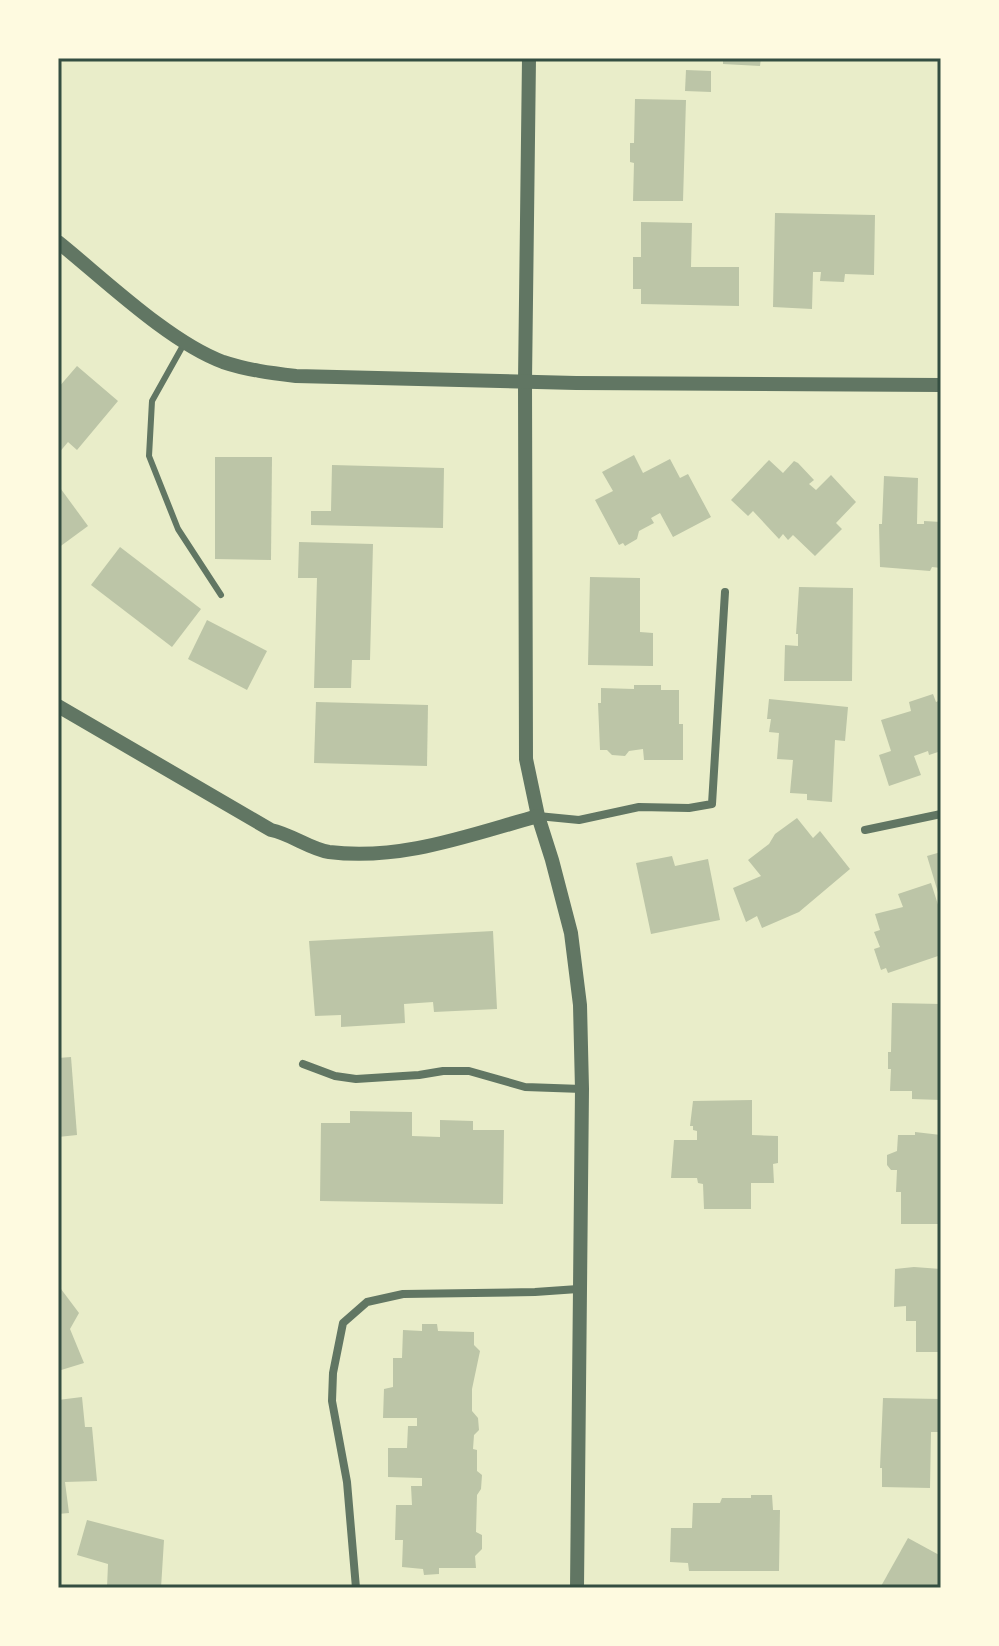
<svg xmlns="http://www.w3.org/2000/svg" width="999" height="1646" viewBox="0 0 999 1646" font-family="'Space Grotesk',sans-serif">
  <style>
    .building { fill: #bcc5a7 }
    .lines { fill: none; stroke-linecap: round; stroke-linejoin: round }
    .service { stroke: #617663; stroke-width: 6 }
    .minor { stroke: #617663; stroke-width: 8 }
    .tertiary { stroke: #617663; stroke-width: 14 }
    .neatline { fill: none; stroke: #344e41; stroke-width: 3 }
  </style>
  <rect width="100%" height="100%" fill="#e9edc9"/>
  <!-- building -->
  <g class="building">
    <path d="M723 58H761L760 66 723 64Z"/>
    <path d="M686 70 711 71V92L685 91Z"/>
    <path d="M635 99 686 100 683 201H633L634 163 630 162V143H634Z"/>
    <path d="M775 213 875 215 874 275 845 274 844 282 820 281 821 272H813L812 309 773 307Z"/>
    <path d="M641 222 692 223 691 267H739V306L641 304V289H633V257H641Z"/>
    <path d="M77 366 118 401 77 450 68 442 58 454V388Z"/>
    <path d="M634 455 643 473 670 459 680 478 688 474 711 517 673 537 660 513 651 518 654 523 639 531 637 539 625 546 623 543 619 545 595 500 613 491 602 472Z"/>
    <path d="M215 457H272L271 560 215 559Z"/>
    <path d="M769 460 783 473 794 461 798 463 814 480 809 484 816 490 831 475 856 502 836 523 842 529 815 556 793 535 788 540 783 534 779 539 753 511 748 516 731 500Z"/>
    <path d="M332 465 444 468 443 528 311 525V511H331Z"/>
    <path d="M884 476 918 478 917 524H924V521L941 522V568L932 567 930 571 880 567 879 524H882Z"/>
    <path d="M58 485 88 526 58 548Z"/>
    <path d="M299 542 373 544 370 660H352L351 688H314L317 578H298Z"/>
    <path d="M120 547 201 609 172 647 91 585Z"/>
    <path d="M590 577 640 578V632L653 633V666L588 665Z"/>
    <path d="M799 587 853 588 852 681H784L785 645 798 646V634H796Z"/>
    <path d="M207 620 267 651 247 690 188 659Z"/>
    <path d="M634 685H661V690H679V724H683V760H644L643 749 629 751 625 756 612 755 607 750H600L598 703H601V688L634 689Z"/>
    <path d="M933 694 936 702 941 700V751L929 755 928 751 914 756 921 775 889 786 879 755 891 751 881 720 911 711 909 702Z"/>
    <path d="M769 699 848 707 845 741 835 740 832 802 807 800V794L790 793 793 760 777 759 779 733 769 732 771 719H767Z"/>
    <path d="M316 702 428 705 427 766 314 763Z"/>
    <path d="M797 818 813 838 820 831 850 869 799 912 762 928 757 916 746 922 733 888 761 876 748 860 769 844 775 834Z"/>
    <path d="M941 852V898L940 899 927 856Z"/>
    <path d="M672 856 675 866 708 859 720 920 651 934 636 863Z"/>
    <path d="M931 883 941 914V955L888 973 886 968 881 970 874 949 880 947 874 932 880 930 875 914 903 907 898 894Z"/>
    <path d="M493 931 497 1009 434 1012 433 1002 404 1004 405 1023 341 1027V1015L315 1016 309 941Z"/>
    <path d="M892 1003 941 1004 938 1058H941V1100L912 1099V1091H890L891 1069H888V1052H891Z"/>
    <path d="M71 1057 77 1135 58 1137V1058Z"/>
    <path d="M752 1100V1135L778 1136V1163L773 1164 774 1183H751V1209H704L703 1184 698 1183 697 1178H671L674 1140H697V1131L693 1130V1126H690L693 1101Z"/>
    <path d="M350 1111 412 1112V1136L440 1137V1120L473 1121V1130H504L503 1204 320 1201 321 1123H350Z"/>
    <path d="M915 1132 941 1135V1224H901V1192H896L897 1170H891L887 1165V1155L897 1151 898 1135H915Z"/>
    <path d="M914 1267 941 1269V1352H916V1321H906V1306L894 1307 895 1269Z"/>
    <path d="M58 1285 79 1313 70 1329 84 1363 58 1371Z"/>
    <path d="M422 1324H437L438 1331 474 1332V1345L480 1351 472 1389V1411L478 1418 479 1430 474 1435 473 1449 477 1450V1471L482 1475 481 1489 477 1495 476 1532 482 1535V1549L475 1556 476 1568H439V1574L424 1575 423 1569 402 1567 403 1540H395L396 1505H412L411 1486H422V1478L388 1477V1448H407L408 1426H417V1418H383L384 1389 393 1387V1358H402L403 1330 422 1331Z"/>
    <path d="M82 1397 85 1427H92L97 1481 65 1482 69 1513 58 1514V1400Z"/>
    <path d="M883 1398 941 1399V1432H931L930 1488 882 1487V1468H880Z"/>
    <path d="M751 1495H772L773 1510H780L779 1571H689L688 1563 670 1562 671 1528H692L693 1503H720L722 1498H751Z"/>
    <path d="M87 1520 164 1540 161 1588H107L108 1564 77 1555Z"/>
    <path d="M908 1538 941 1556V1588H880Z"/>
  </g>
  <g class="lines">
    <!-- service -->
    <path class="service" d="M185 342 152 401 149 456 178 529 221 595"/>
    <!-- minor -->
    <g class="minor">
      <path d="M538 816 579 820 639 807 689 808 712 804 725 592"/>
      <path d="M865 830 941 814"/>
      <path d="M303 1064 335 1076 356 1079 419 1075 443 1071H469L525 1087 582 1089"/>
      <path d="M356 1588 347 1482 332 1401 333 1373 343 1323 367 1302 403 1294 535 1292 578 1289"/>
    </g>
    <!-- tertiary -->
    <g class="tertiary">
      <path d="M529 58 525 381 526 759 538 816 552 860 571 933 580 1005 582 1089 577 1588"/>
      <path d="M58 242C104 279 169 342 223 362 247 370 271 373 296 376L576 383 941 385"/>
      <path d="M58 706 271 830C291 834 310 849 329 852 402 861 469 835 538 816"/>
    </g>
  </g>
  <!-- border -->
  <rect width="999" height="1646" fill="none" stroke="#fefae0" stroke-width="120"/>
  <rect x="60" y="60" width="879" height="1526" class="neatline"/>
</svg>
